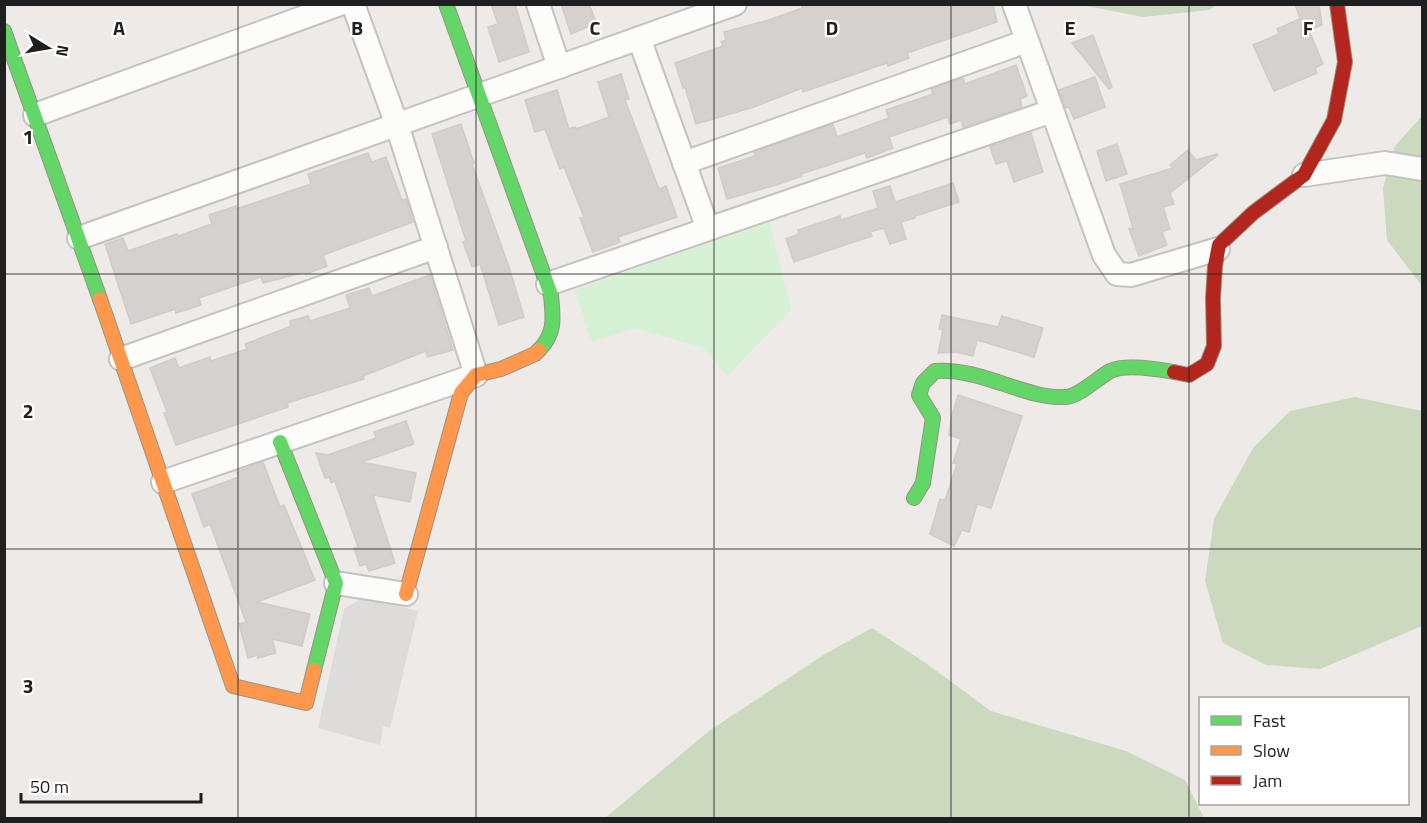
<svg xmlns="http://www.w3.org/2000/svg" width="1427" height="823" viewBox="0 0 1427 823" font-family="'Titillium Web',sans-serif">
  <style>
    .forest { fill: #cbdabe }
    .park { fill: #d7f1d4 }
    .parking { fill: #dddcdb }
    .building { fill: #d4d1ce; stroke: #d0ccc9; stroke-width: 1.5 }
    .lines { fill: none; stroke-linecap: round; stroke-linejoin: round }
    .street-casing { stroke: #c4c3c2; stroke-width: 26 }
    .fast-casing { stroke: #979580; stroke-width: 16 }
    .slow-casing { stroke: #979580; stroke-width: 16 }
    .jam-casing { stroke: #979580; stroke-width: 16 }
    .street { stroke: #fcfcfb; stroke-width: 22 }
    .fast { stroke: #63d668; stroke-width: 14 }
    .slow { stroke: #ff974d; stroke-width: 14 }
    .jam { stroke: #b3261e; stroke-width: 14 }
    .grid { fill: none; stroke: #1f1f1f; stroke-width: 1.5; stroke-opacity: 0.55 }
    .grid-label { font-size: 20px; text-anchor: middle; font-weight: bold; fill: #1f1f1f; stroke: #fff; stroke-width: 4.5; stroke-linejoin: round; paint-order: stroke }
  </style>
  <rect width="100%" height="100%" fill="#edeae7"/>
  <!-- forest -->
  <g class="forest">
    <path d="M1082 5H1217L1209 10 1143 17Z"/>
    <path d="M1422 116V286L1387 240 1383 188 1395 146Z"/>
    <path d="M1355 397 1422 411V626L1320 669 1266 665 1223 643 1205 581 1214 519 1253 448 1290 411Z"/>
    <path d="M872 628 924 662 991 711 1126 751 1185 780 1204 818H605L709 731 825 654Z"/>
  </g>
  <!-- park -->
  <path class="park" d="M769 221 791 310 727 376 704 348 635 328 591 342 575 290Z"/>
  <!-- parking -->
  <path class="parking" d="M362 598 418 611 390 728 383 726 380 745 318 728 344 609Z"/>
  <!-- building -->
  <g class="building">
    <path d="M491 4H515L529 52 499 62 488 27 498 24Z"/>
    <path d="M561 4H589L595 19 591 21 592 25 571 34Z"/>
    <path d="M801 4H993L997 22 907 53 909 58 888 66 887 63 803 92 802 88 754 107 696 124 685 87 683 88 675 63 723 46 721 42 726 40 724 32 772 19 802 8Z"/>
    <path d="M1295 4H1319L1322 25 1309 30 1323 64 1315 68 1317 73 1274 91 1253 45 1279 34 1277 29 1300 19Z"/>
    <path d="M1093 35 1112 87 1109 89 1072 43Z"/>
    <path d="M1016 65 1027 96 1020 99 1022 107 963 127 961 120 950 124 948 117 889 137 893 148 867 158 865 153 801 174 802 176 776 185 727 199 718 168 755 156 754 152 833 124 837 137 889 118 886 110 933 94 931 89 963 78 965 84Z"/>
    <path d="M621 74 629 99 625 100 659 189 666 186 677 217 618 237 620 242 593 252 580 218 584 217 564 167 560 169 545 129 535 132 525 100 557 90 569 129 575 127 576 129 609 117 598 82Z"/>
    <path d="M1095 77 1105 107 1074 119 1069 107 1066 108 1059 90Z"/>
    <path d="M461 124 474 163 472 164 508 264 524 317 499 325 480 264 472 267 463 242 466 241 432 134Z"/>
    <path d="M1031 133 1043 172 1014 182 1007 161 996 164 990 147Z"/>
    <path d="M1117 144 1127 174 1106 181 1097 151Z"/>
    <path d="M1188 150 1196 160 1217 154 1218 155 1170 193 1174 204 1163 207 1170 229 1162 232 1167 245 1139 256 1129 229 1133 228 1120 184 1173 168 1170 165Z"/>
    <path d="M368 153 372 162 386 157 402 200 406 199 413 222 323 255 327 266 306 274 305 272 263 283 261 277 199 298 201 305 176 313 175 309 131 324 105 244 123 238 128 251 177 234 178 236 212 224 209 215 236 206V209L311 184 308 174Z"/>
    <path d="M953 183 959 202 915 216V218L901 222 906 239 890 244 884 228 870 232 872 236 794 262 786 239 799 234 798 230 840 216 841 220 878 208 873 191 890 186 895 202Z"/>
    <path d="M430 275 453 350 427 357 426 351 363 376 364 379 287 403 288 407 176 445 164 413 167 412 150 368 175 358 179 368 210 357 211 361 247 349 245 344 291 326 290 321 308 316 310 321 350 308 346 295 369 288 372 296Z"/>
    <path d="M942 315 998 327 1002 316 1043 328 1034 357 977 340 973 356 956 352 938 353 943 330 939 329Z"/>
    <path d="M958 395 1022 416 991 508 977 504 969 532 962 530 954 546 930 534 940 499 945 500 957 464 953 463 961 439 949 435 951 419Z"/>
    <path d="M406 421 414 444 362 462 416 473 410 502 373 495 395 563 369 571 366 564 360 566 354 548 358 547 335 481 331 483 329 477 325 478 316 453 328 455 376 438 374 432Z"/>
    <path d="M263 462 280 507 284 505 315 580 257 602 310 614 302 646 272 639 276 653 258 658V655L248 658 239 624 246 622 210 524 204 527 192 494 239 477 237 472Z"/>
  </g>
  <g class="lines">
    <defs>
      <g id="street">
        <path d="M538 4 559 67"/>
        <path d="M1014 4 1104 255 1117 274 1131 275 1218 249"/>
        <path d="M639 38 708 229"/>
        <path d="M35 115 340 4"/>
        <path d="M684 163 1027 41"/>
        <path d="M1304 175 1385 163 1422 169"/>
        <path d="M79 238 735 4"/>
        <path d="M548 284 1052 111"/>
        <path d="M121 359 436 247"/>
        <path d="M163 482 476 375 397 125 353 4"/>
        <path d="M336 583 406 594"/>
      </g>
      <g id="fast">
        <path d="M446 4 551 295C553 317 556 333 539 350"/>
        <path d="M4 31 100 299"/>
        <path d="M280 442 336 583 314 670"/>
        <path d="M914 498 923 483 933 418 919 395 923 383 935 371C984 368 1023 399 1066 397 1079 396 1098 378 1110 371 1125 364 1158 369 1174 372"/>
      </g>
      <g id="slow">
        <path d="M100 299 233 686 306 703 314 670"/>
        <path d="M406 594 461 393 476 375 501 369 535 354 539 350"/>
      </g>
      <path id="jam" d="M1174 372 1189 375 1207 364 1214 346 1213 298 1215 266 1219 245 1253 213 1304 175 1334 120 1345 62 1337 4"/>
    </defs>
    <!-- street casing -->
    <use href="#street" class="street-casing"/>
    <!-- fast casing -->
    <use href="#fast" class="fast-casing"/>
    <!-- slow casing -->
    <use href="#slow" class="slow-casing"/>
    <!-- jam casing -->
    <use href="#jam" class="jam-casing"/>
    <!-- street -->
    <use href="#street" class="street"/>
    <!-- fast -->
    <use href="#fast" class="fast"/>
    <!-- slow -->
    <use href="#slow" class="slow"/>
    <!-- jam -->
    <use href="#jam" class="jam"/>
  </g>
  <!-- grid -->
  <path class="grid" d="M238 4V818M476 4V818M714 4V818M951 4V818M1189 4V818M4 274H1422M4 549H1422"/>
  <g class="grid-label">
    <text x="119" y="35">A</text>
    <text x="357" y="35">B</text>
    <text x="595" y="35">C</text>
    <text x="832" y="35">D</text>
    <text x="1070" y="35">E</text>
    <text x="1308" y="35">F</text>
    <text x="28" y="144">1</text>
    <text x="28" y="418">2</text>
    <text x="28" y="693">3</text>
  </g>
  <!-- border -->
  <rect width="1427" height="823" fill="none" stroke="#1f1f1f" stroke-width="12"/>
  <!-- legend -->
  <rect x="1199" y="697" width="210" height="108" fill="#ffffff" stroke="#a5a5a5" stroke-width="1.5"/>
  <rect x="1211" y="716" width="30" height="9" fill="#63d668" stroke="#a5a5a5" stroke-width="1.5"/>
  <text x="1253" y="727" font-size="18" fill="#1f1f1f">Fast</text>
  <rect x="1211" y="746" width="30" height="9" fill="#ff974d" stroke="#a5a5a5" stroke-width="1.5"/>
  <text x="1253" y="757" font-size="18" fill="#1f1f1f">Slow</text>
  <rect x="1211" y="776" width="30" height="9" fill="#b3261e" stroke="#a5a5a5" stroke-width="1.5"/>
  <text x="1253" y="787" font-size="18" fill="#1f1f1f">Jam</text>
  <!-- north arrow -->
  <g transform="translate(48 48) rotate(101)" stroke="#ffffff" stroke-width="4.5" paint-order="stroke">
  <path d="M0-4.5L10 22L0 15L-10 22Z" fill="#1f1f1f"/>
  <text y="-9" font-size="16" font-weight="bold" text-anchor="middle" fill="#1f1f1f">N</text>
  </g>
  <!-- scale -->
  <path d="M21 793v9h180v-9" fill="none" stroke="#1f1f1f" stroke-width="3"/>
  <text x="30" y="793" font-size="18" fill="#1f1f1f" stroke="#ffffff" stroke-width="4.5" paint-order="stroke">50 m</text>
</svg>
